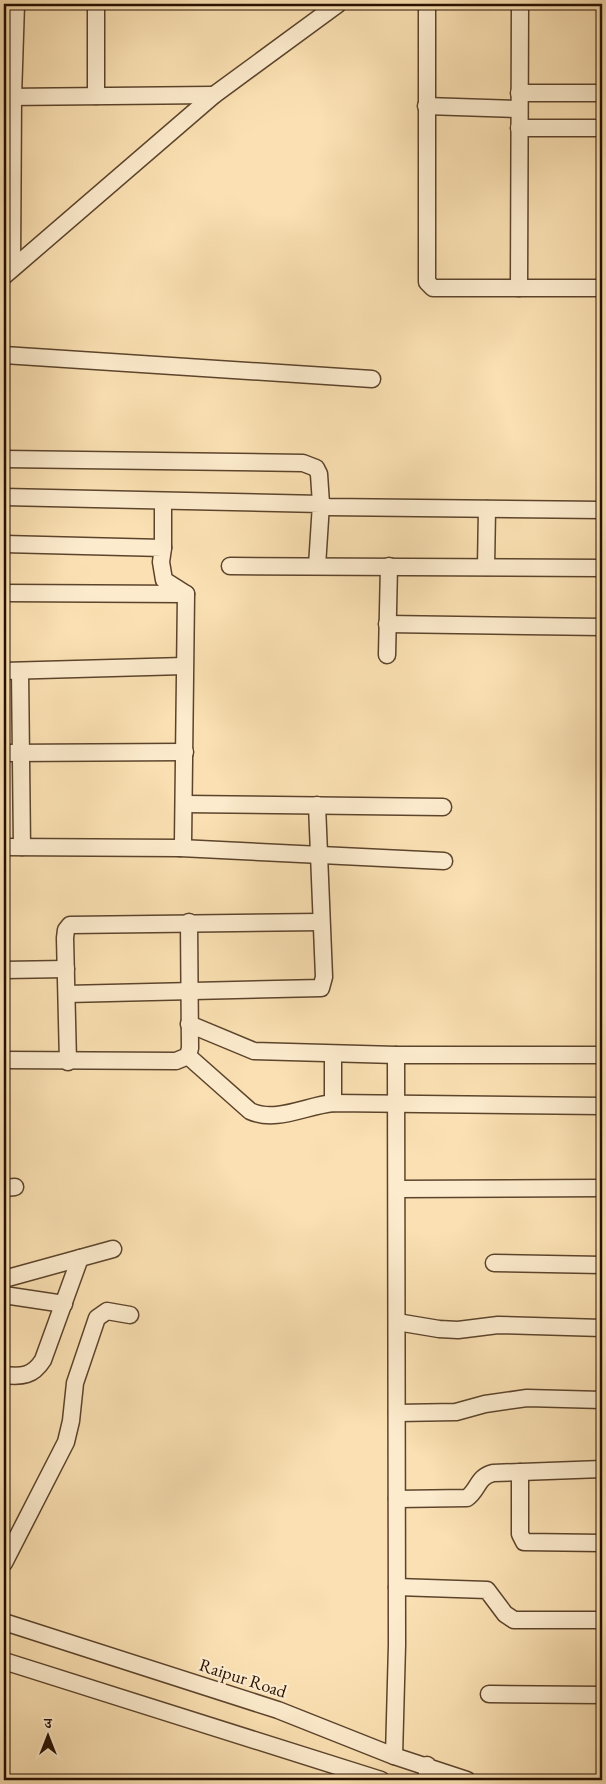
<svg xmlns="http://www.w3.org/2000/svg" width="606" height="1784" viewBox="0 0 606 1784" font-family="'EB Garamond','Noto Serif Devanagari',serif">
  <style>
    .lines { fill: none; stroke-linecap: round; stroke-linejoin: round }
    .minor-casing { stroke: #5c442c; stroke-width: 19 }
    .minor { stroke: #fcebcd; stroke-width: 16 }
    .labels { text-anchor: middle; stroke-width: 4.5; stroke-linejoin: round; paint-order: stroke }
    .street-label { font-size: 18px; fill: #271000; stroke: #fcebcd }
  </style>
  <rect width="100%" height="100%" fill="#fae0b2"/>
  <filter id="stains"><feTurbulence type="fractalNoise" baseFrequency=".004" numOctaves="4"/><feColorMatrix values="0 0 0 0 .2 0 0 0 0 .09 0 0 0 0 .02 0 0 0 .5 -.17"/></filter>
  <radialGradient id="worn" r=".72"><stop offset=".6" stop-color="#630" stop-opacity="0"/><stop offset="1" stop-color="#630" stop-opacity=".3"/></radialGradient>
  <g class="lines">
    <defs>
      <g id="minor">
        <path d="M427 4V282L433 288H602"/>
        <path d="M519 93H602"/>
        <path d="M96 96V4"/>
        <path d="M4 97 214 95"/>
        <path d="M426 106 519 109"/>
        <path d="M519 128H602"/>
        <path d="M12 268 13 97 16 4"/>
        <path d="M4 276 214 95 338 4"/>
        <path d="M519 288 520 4"/>
        <path d="M4 355 372 379"/>
        <path d="M4 459 303 463 316 468 319 474 321 504 328 507 602 510"/>
        <path d="M4 497 321 504 317 566"/>
        <path d="M163 501V548"/>
        <path d="M4 544 163 548 161 562 164 580 186 594 183 843 180 848 4 847"/>
        <path d="M230 566 602 568"/>
        <path d="M486 567 487 509"/>
        <path d="M4 593 186 594"/>
        <path d="M387 624 602 627"/>
        <path d="M387 655 389 566"/>
        <path d="M4 671 184 666"/>
        <path d="M20 671 22 847"/>
        <path d="M4 753 185 752"/>
        <path d="M184 804 443 807"/>
        <path d="M180 848 444 861"/>
        <path d="M4 970 66 969"/>
        <path d="M67 994 321 988 324 977 317 805"/>
        <path d="M189 1024 254 1051 396 1055H602"/>
        <path d="M188 1056 250 1111C276 1123 305 1106 333 1103L602 1106"/>
        <path d="M4 1060 176 1061 188 1056 190 1048 189 922"/>
        <path d="M68 1062 65 938 66 930 70 925 321 922"/>
        <path d="M333 1103V1054"/>
        <path d="M4 1188 15 1187"/>
        <path d="M398 1189 602 1188"/>
        <path d="M494 1263 602 1265"/>
        <path d="M4 1279 113 1249"/>
        <path d="M4 1295 64 1304"/>
        <path d="M397 1322 439 1329 458 1330 498 1325 602 1328"/>
        <path d="M4 1375C22 1377 33 1376 43 1360L80 1258"/>
        <path d="M397 1413 456 1412 485 1404 527 1398 602 1400"/>
        <path d="M520 1472V1534L524 1542 602 1543"/>
        <path d="M397 1499 467 1498C479 1489 477 1477 493 1473L602 1469"/>
        <path d="M4 1563 66 1442 71 1421 75 1383 97 1318 107 1311 130 1315"/>
        <path d="M397 1587 487 1590 505 1614 514 1620H602"/>
        <path d="M4 1622 278 1710 394 1756 467 1780"/>
        <path d="M4 1661 381 1780"/>
        <path d="M489 1694 602 1695"/>
        <path d="M394 1756 397 1645 396 1055"/>
        <path d="M427 1765V1780"/>
      </g>
    </defs>
    <!-- minor casing -->
    <use href="#minor" class="minor-casing"/>
    <!-- minor -->
    <use href="#minor" class="minor"/>
  </g>
  <g class="labels">
    <!-- street labels -->
    <g class="street-label">
      <text transform="translate(243 1678) rotate(18)" y="6">Raipur Road</text>
    </g>
  </g>
  <!-- margin -->
  <rect width="606" height="1784" fill="none" stroke="#fae0b2" stroke-width="20"/>
  <rect x="5" y="5" width="596" height="1774" fill="none" stroke="#271000" stroke-width="2.5"/>
  <rect x="10" y="10" width="586" height="1764" fill="none" stroke="#271000"/>
  <!-- north arrow -->
  <g transform="translate(48 1736)" stroke="#fcebcd" stroke-width="4" paint-order="stroke">
  <path d="M0-4L9 19L0 12L-9 19Z" fill="#271000"/>
  <text y="-8" font-size="14" font-weight="bold" text-anchor="middle" fill="#271000">उ</text>
  </g>
  <rect width="100%" height="100%" filter="url(#stains)"/>
  <rect width="100%" height="100%" fill="url(#worn)"/>
</svg>
